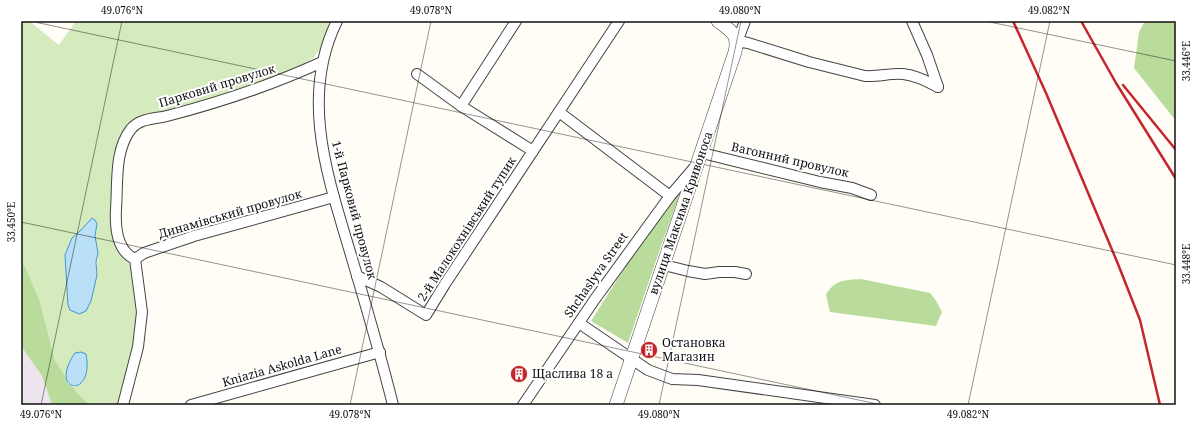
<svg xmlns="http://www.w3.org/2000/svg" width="1197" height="426" viewBox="0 0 1197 426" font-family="'Noto Serif',serif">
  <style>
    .industrial { fill: #eee6ef }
    .green { fill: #d5ebbd; fill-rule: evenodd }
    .forest { fill: #b9dc9c }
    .water { fill: #b9e0f7; stroke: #3f96cf }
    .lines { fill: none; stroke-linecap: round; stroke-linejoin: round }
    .minor-casing { stroke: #444; stroke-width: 12 }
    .tertiary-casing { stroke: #444; stroke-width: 14 }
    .minor { stroke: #fff; stroke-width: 10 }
    .tertiary { stroke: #fff; stroke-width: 13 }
    .rail { stroke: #c4262e; stroke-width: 2.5 }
    .ticks { fill: none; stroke: #111; stroke-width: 1; stroke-opacity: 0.45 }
    .labels { text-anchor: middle; stroke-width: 4; stroke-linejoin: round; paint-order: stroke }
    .street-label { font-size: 12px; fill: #111; stroke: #fff }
    .poi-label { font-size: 12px; fill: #111; stroke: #fff; text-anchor: start }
    .neatline { fill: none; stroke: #111; stroke-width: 1.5 }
    .ticks-label { font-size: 10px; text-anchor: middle; fill: #111 }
  </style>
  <rect width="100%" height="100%" fill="#fffdf5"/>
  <!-- industrial -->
  <path class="industrial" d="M21 346 42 376 52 405H21Z"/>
  <!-- green -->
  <path class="green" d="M21 21H29L59 45 76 21H329L323 46 313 58 290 73 197 104 141 117 127 128 118 143 114 161 113 237C118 251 130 260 134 274 145 317 130 364 119 405H90L77 393 73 387H76L67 371 66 380 55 361 40 302 25 266 21 264ZM92 219 97 229C94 239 98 244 98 254 97 270 95 285 91 301L68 305 65 255 72 238 80 231Z"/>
  <!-- forest -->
  <g class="forest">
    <path d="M1145 21H1176V121L1134 68 1139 32Z"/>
    <path d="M675 194 679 195 677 202 660 249 628 343 591 321 636 250Z"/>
    <path d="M21 264 25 266 40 302 55 361 65 376 68 384 73 387 77 393 90 405H52L42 376 21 346Z"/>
    <path d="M861 279 930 293 935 299 942 312 936 326 830 312 826 295C834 280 845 280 861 279Z"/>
  </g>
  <!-- water -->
  <g class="water">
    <path d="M92 218 95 220 97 224 95 236 98 253 96 262 97 275 91 301 86 311 79 314 70 310 68 305 65 255 72 238 80 231Z"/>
    <path d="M81 352 86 354C95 400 47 393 75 353Z"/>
  </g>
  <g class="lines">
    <defs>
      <g id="minor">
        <path d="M337 21C298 100 330 183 353 262 367 309 381 357 393 405"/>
        <path d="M912 21 927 55 938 87"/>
        <path d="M736 45 743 42 748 43 809 62 865 76C878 77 890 73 903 74 915 75 927 81 938 87"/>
        <path d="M736 45 745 21"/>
        <path d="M417 74 461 106 533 151"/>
        <path d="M461 106 516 21"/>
        <path d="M559 112 670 196"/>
        <path d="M702 153 820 182 852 188 871 195"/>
        <path d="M135 259 144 253 194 236 334 197"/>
        <path d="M664 265 688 271 705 274 719 272H735L746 274"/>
        <path d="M357 276 381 287 426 315 445 284 619 21"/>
        <path d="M579 323 648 370 672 379 698 380 875 405"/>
        <path d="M123 405 138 347 142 312 135 259C117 251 115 227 116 209 118 183 114 151 131 129 140 118 155 119 167 116 221 102 272 85 322 62"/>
        <path d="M191 405 380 352"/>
        <path d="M523 405 595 299 670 196 694 168"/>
      </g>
      <path id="tertiary" d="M616 405 735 52C739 34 731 31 718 21"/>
    </defs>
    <!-- minor casing -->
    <use href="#minor" class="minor-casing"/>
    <!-- tertiary casing -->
    <use href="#tertiary" class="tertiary-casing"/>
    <!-- minor -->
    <use href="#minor" class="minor"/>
    <!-- tertiary -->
    <use href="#tertiary" class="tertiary"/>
    <!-- rail -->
    <g class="rail">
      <path d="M1013 21 1046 93 1118 264 1140 320 1160 405"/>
      <path d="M1081 21 1116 83 1176 179"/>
      <path d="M1123 85 1176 150"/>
    </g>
  </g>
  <!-- ticks -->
  <path class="ticks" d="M30 21 1176 265M985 21 1176 61M21 222 882 405M41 405 122 21M350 405 431 21M659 405 741 21M968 405 1050 21"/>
  <!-- icons -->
  <defs>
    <symbol id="building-disc" viewBox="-11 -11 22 22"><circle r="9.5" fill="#c4262e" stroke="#fff"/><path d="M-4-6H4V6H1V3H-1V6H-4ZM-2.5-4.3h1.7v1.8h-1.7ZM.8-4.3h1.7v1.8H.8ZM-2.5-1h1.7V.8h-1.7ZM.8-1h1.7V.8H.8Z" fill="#fff"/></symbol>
  </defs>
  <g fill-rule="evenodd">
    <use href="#building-disc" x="639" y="340" width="20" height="20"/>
    <use href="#building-disc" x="509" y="364" width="20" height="20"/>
  </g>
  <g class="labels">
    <!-- street labels -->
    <g class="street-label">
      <text transform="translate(217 86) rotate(-17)" y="4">Парковий провулок</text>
      <text transform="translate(790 160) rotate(13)" y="4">Вагонний провулок</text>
      <text transform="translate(354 210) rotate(75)" y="4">1-й Парковий провулок</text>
      <text transform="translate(681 213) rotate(-71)" y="4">вулиця Максима Кривоноса</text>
      <text transform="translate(230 214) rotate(-16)" y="4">Динамівський провулок</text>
      <text transform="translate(467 229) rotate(-57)" y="4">2-й Малокохнівський тупик</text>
      <text transform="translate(596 275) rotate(-55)" y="4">Shchaslyva Street</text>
      <text transform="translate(282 366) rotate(-16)" y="4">Kniazia Askolda Lane</text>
    </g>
    <!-- poi labels -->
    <g class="poi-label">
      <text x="662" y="347">Остановка<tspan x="662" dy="14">Магазин</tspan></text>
      <text x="532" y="378">Щаслива 18 а</text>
    </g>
  </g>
  <!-- border -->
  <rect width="1197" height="426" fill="none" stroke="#ffffff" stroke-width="44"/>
  <rect x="22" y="22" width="1153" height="382" class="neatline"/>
  <g class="ticks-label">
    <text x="122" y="14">49.076°N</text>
    <text x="431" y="14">49.078°N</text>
    <text x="740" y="14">49.080°N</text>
    <text x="1049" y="14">49.082°N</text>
    <text transform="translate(1186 61) rotate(-90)" y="4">33.446°E</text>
    <text transform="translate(11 222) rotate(-90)" y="4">33.450°E</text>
    <text transform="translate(1186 264) rotate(-90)" y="4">33.448°E</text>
    <text x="41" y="418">49.076°N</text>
    <text x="350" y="418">49.078°N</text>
    <text x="659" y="418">49.080°N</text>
    <text x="968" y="418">49.082°N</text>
  </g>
</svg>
